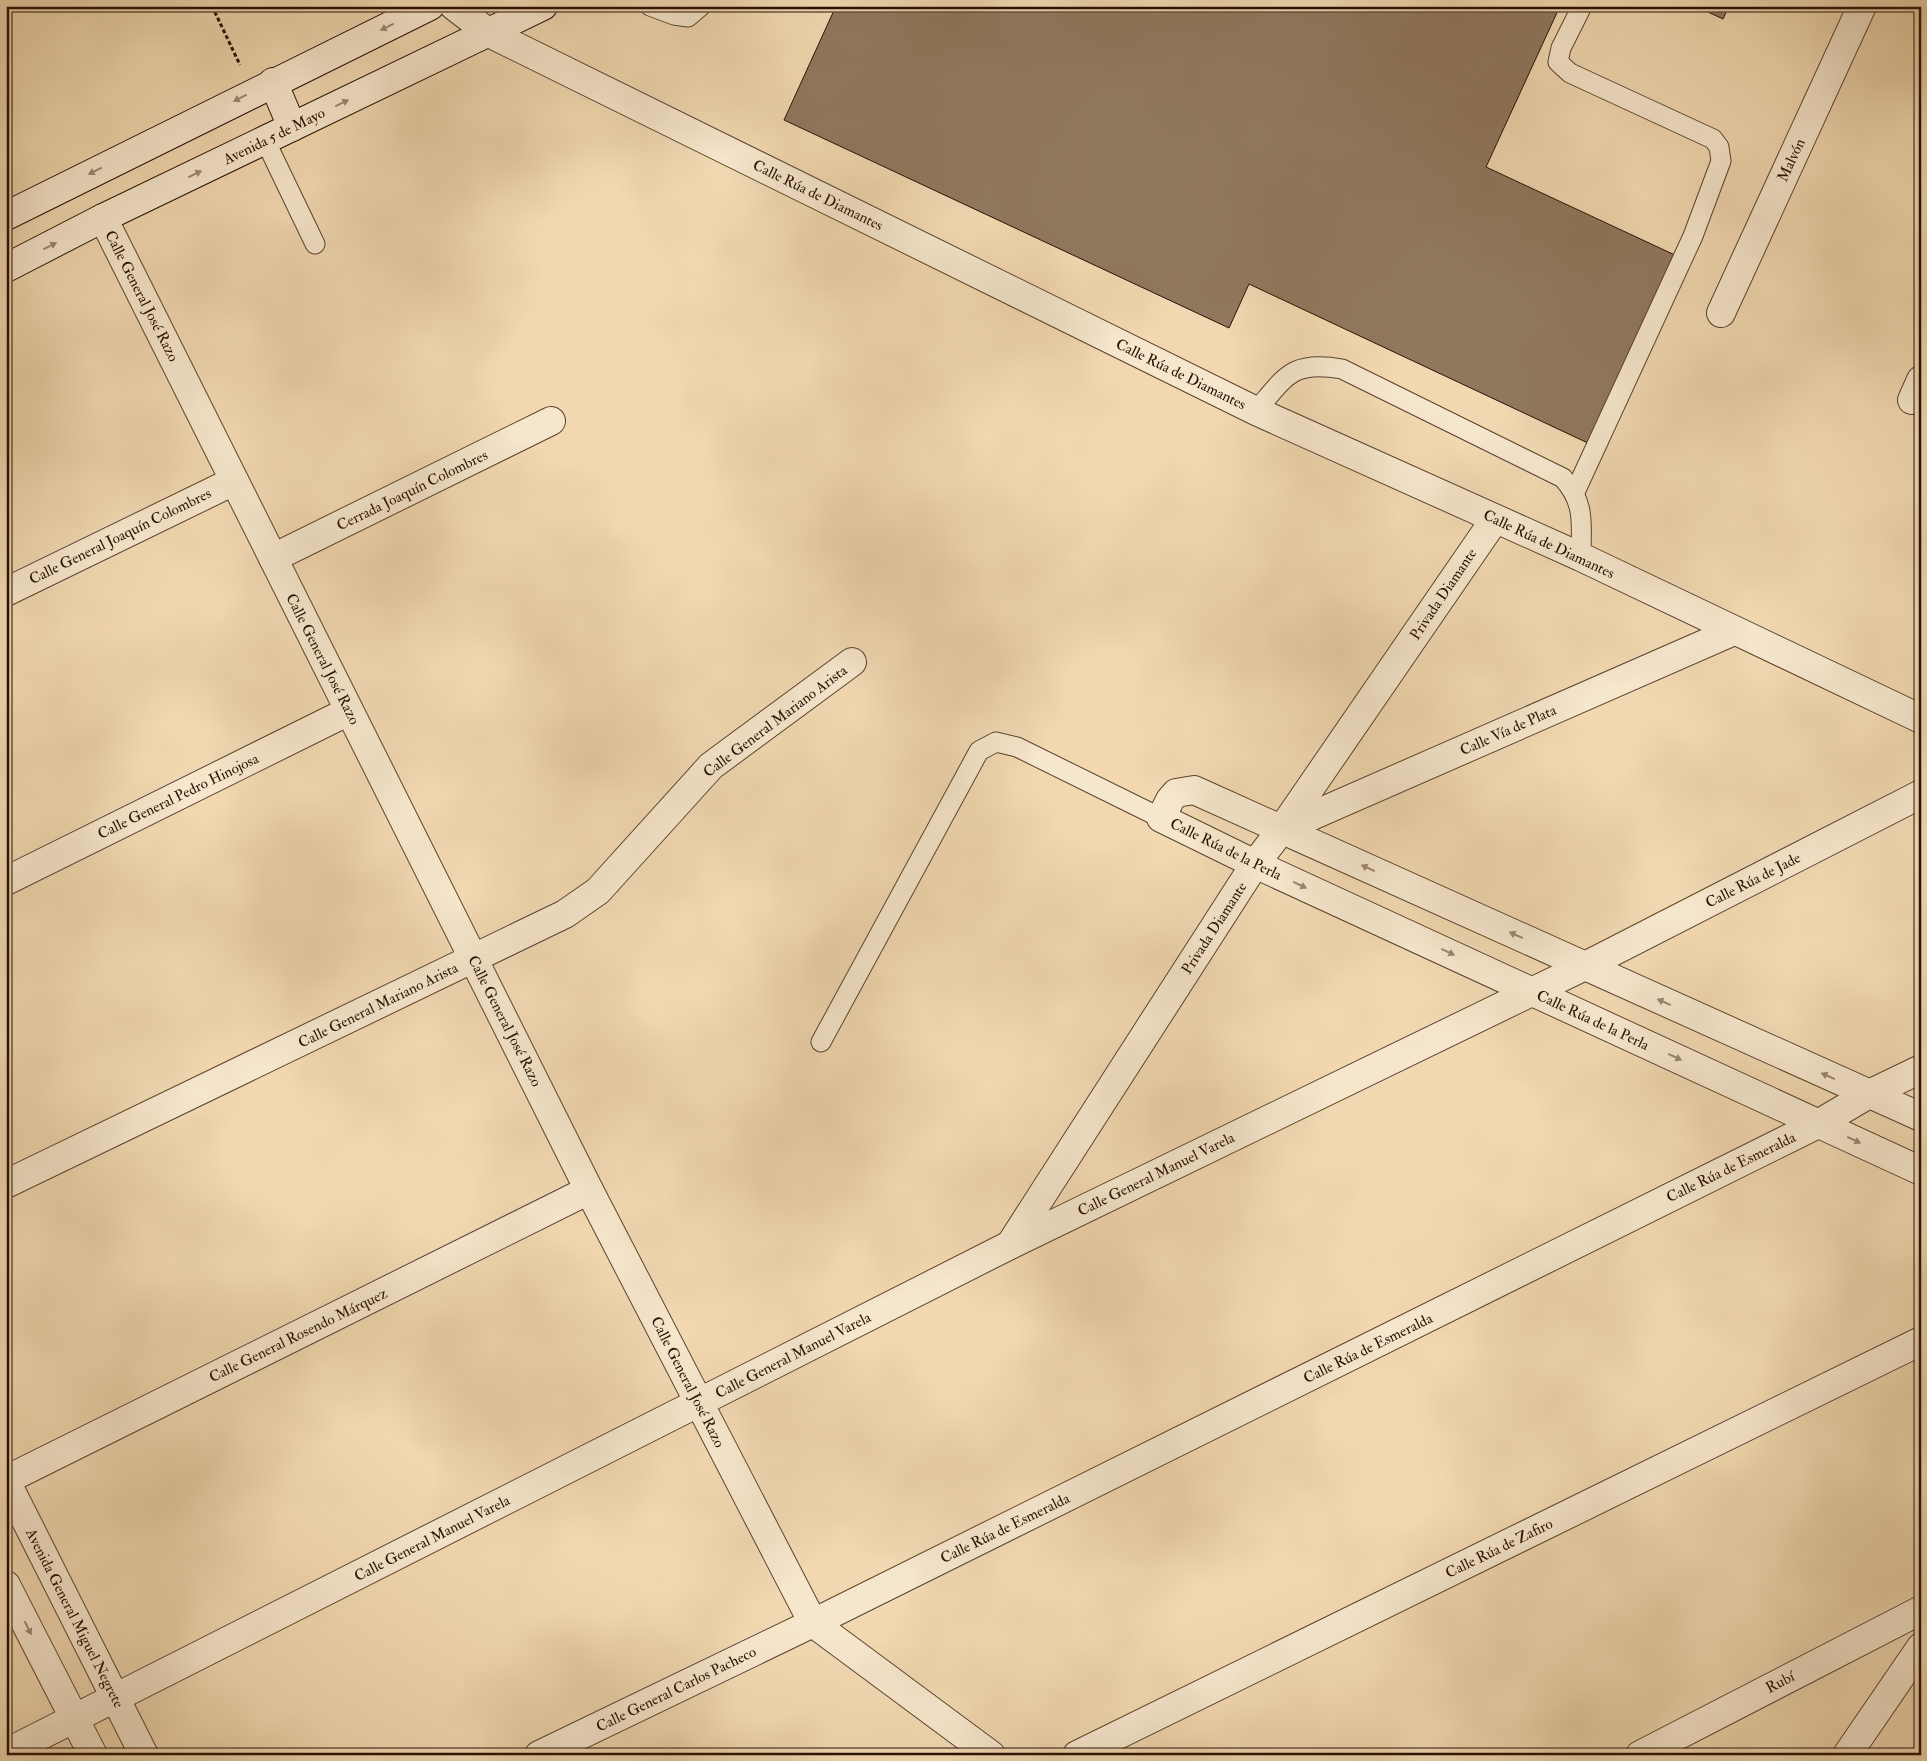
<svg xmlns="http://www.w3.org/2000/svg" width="1927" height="1761" viewBox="0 0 1927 1761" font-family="'IM FELL Double Pica',serif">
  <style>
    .building { fill: #90785e; stroke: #271104 }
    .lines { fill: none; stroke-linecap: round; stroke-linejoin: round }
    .lane-casing { stroke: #5a432f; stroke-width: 21 }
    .street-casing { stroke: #5a432f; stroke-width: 30 }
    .secondary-casing { stroke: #271104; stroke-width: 30 }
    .path { stroke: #271104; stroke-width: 3; stroke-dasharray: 4 2.5; stroke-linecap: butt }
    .lane { stroke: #f6e6cc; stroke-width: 19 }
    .street { stroke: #f6e6cc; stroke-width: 28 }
    .secondary { stroke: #f6e6cc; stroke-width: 28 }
    .oneway { fill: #998672 }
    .labels { text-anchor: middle; stroke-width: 4.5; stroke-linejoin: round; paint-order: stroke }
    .street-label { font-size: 15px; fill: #271104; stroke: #f6e6cc }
  </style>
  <rect width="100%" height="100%" fill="#f1d8b1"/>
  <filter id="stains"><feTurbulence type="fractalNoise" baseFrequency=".004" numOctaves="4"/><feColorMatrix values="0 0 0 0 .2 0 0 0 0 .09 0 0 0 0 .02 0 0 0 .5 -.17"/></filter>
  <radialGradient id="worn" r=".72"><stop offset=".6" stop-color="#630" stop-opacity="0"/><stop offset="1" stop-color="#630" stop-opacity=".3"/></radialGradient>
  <!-- building -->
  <g class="building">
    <path d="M836 6H1560L1486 167 1677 256 1590 444 1249 284 1229 328 784 120Z"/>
    <path d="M1695 6H1729L1723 19Z"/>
  </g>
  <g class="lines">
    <defs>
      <g id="lane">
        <path d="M650 6 674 15 688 17 701 6"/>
        <path d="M265 140 315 244"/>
        <path d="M1256 411C1286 376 1292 360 1342 369L1563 478C1586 504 1581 524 1581 557"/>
        <path d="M1575 492 1693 236 1721 161 1719 147 1713 139 1570 73 1558 62 1561 48 1582 6"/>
        <path d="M821 1042 979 751 996 742 1017 747 1161 818"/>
      </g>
      <g id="street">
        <path d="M454 6 489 33 1256 411 1581 557 1921 719"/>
        <path d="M103 218 589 1190 813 1623 991 1755"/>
        <path d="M1721 313 1862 6"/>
        <path d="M1912 400 1921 380"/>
        <path d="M273 558 551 421"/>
        <path d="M6 592 234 481"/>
        <path d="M1282 829 1734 631"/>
        <path d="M6 881 349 711"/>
        <path d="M1921 1117 1194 790 1176 793 1170 800 1161 818 1255 864 1921 1171"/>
        <path d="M6 1184 565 914 598 891 711 766 852 662"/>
        <path d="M1010 1245 1255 864 1282 829 1495 519"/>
        <path d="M6 1480 589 1190"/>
        <path d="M6 1481 144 1755"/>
        <path d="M6 1585 93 1755"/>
        <path d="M6 1753 1010 1245 1585 966 1921 794"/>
        <path d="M539 1755 813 1623 1818 1124 1869 1094 1921 1069"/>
        <path d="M1077 1755 1921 1341"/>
        <path d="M1640 1755 1921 1610"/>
        <path d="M1847 1755 1921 1647"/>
      </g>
      <g id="secondary">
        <path d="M273 82 292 127"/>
        <path d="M6 216 430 6"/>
        <path d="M6 268 103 218 543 6"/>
      </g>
    </defs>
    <!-- lane casing -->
    <use href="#lane" class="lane-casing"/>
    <!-- street casing -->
    <use href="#street" class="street-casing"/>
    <!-- secondary casing -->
    <use href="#secondary" class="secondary-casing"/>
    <!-- path -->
    <path class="path" d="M212 6 240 65"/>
    <!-- lane -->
    <use href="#lane" class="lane"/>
    <!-- street -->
    <use href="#street" class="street"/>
    <!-- secondary -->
    <use href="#secondary" class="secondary"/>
  </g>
  <!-- one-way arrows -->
  <defs><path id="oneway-solid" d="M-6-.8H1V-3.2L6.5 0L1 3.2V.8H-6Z" transform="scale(1.25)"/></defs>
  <g class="oneway">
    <use href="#oneway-solid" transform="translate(387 27) rotate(154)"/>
    <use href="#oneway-solid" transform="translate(240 98) rotate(153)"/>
    <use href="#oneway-solid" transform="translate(342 103) rotate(-26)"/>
    <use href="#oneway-solid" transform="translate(95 171) rotate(153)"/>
    <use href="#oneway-solid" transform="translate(195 174) rotate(-26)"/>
    <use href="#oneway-solid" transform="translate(50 246) rotate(-27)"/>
    <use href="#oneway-solid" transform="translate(1368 868) rotate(-156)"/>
    <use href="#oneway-solid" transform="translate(1300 885) rotate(25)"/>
    <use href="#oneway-solid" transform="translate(1516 935) rotate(-156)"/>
    <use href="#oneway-solid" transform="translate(1448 952) rotate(25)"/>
    <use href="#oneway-solid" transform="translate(1664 1002) rotate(-156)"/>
    <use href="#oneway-solid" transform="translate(1675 1057) rotate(25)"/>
    <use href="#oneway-solid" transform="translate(1828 1076) rotate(-156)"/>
    <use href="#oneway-solid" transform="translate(1854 1140) rotate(25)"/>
    <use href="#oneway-solid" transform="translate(28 1628) rotate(63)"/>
  </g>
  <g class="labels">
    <!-- street labels -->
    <g class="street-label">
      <text transform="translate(274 136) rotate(-26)" y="5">Avenida 5 de Mayo</text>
      <text transform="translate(1791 160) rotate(-65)" y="5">Malvón</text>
      <text transform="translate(818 195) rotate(26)" y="5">Calle Rúa de Diamantes</text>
      <text transform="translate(142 296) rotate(63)" y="5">Calle General José Razo</text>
      <text transform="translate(1181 374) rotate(26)" y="5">Calle Rúa de Diamantes</text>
      <text transform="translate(412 490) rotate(-26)" y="5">Cerrada Joaquín Colombres</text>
      <text transform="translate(120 536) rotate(-26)" y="5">Calle General Joaquín Colombres</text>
      <text transform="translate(1549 544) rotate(25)" y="5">Calle Rúa de Diamantes</text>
      <text transform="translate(1443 594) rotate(-56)" y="5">Privada Diamante</text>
      <text transform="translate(323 659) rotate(63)" y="5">Calle General José Razo</text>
      <text transform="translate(775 721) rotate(-37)" y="5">Calle General Mariano Arista</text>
      <text transform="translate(1508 730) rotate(-24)" y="5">Calle Vía de Plata</text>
      <text transform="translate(178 796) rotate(-26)" y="5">Calle General Pedro Hinojosa</text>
      <text transform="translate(1226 849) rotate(26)" y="5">Calle Rúa de la Perla</text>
      <text transform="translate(1753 880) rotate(-27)" y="5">Calle Rúa de Jade</text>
      <text transform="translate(1214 928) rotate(-57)" y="5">Privada Diamante</text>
      <text transform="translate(378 1005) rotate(-26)" y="5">Calle General Mariano Arista</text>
      <text transform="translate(1593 1020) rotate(25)" y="5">Calle Rúa de la Perla</text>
      <text transform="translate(505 1021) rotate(63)" y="5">Calle General José Razo</text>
      <text transform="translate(1731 1167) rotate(-26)" y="5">Calle Rúa de Esmeralda</text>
      <text transform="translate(1156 1174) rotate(-26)" y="5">Calle General Manuel Varela</text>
      <text transform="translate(298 1335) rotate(-26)" y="5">Calle General Rosendo Márquez</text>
      <text transform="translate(1368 1348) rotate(-26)" y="5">Calle Rúa de Esmeralda</text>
      <text transform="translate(793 1355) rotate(-27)" y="5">Calle General Manuel Varela</text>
      <text transform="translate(688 1382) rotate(63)" y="5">Calle General José Razo</text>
      <text transform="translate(1005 1528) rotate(-26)" y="5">Calle Rúa de Esmeralda</text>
      <text transform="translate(432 1538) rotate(-27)" y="5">Calle General Manuel Varela</text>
      <text transform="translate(1499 1548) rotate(-26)" y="5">Calle Rúa de Zafiro</text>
      <text transform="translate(75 1618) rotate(63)" y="5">Avenida General Miguel Negrete</text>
      <text transform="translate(1780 1682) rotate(-27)" y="5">Rubí</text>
      <text transform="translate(676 1689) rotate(-26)" y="5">Calle General Carlos Pacheco</text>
    </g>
  </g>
  <!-- margin -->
  <rect width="1927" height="1761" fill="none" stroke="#f1d8b1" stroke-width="25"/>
  <rect x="8" y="8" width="1912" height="1746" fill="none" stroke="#271104" stroke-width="2.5"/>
  <rect x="12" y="12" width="1902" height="1736" fill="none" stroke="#271104"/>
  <rect width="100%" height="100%" filter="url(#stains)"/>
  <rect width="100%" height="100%" fill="url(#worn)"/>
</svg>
